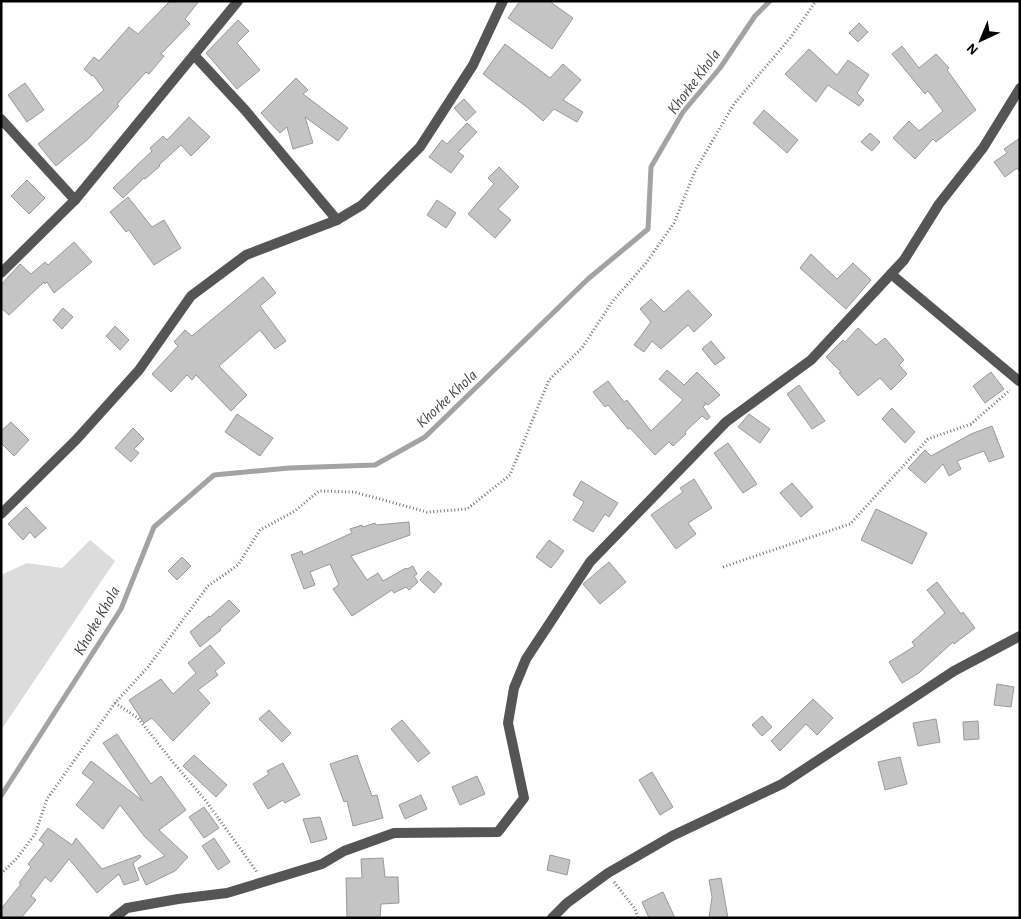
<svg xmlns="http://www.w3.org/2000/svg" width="1021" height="919" viewBox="0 0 1021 919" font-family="'Alegreya Sans',sans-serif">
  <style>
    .green { fill: #dcdcdc }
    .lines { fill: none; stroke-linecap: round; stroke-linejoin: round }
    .stream { stroke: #a3a3a3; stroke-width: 5 }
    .building { fill: #c4c4c4; stroke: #999 }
    .path { stroke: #777; stroke-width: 3; stroke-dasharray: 1 2.5; stroke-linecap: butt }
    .street { stroke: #555; stroke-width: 10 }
    .labels { text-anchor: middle; stroke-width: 4; stroke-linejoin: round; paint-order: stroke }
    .water-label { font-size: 16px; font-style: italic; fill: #444; stroke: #fff }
  </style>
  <rect width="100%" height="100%" fill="#fff"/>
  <!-- green -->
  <path class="green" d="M90 540 115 561 1 730V575L27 563 62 568Z"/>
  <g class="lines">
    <!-- stream -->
    <path class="stream" d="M1 796 121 609 154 527 214 475 289 468 375 465 425 437 588 279 648 229 651 167 683 112 720 68 755 16 770 1"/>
  </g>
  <!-- building -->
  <g class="building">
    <path d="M170 1H199L185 19 190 24 161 54 164 56 149 74 146 72 117 104 119 106 87 140 56 166 38 144 104 90 93 75 92 76 84 69 94 57 99 61 129 27 138 34Z"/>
    <path d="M520 1H549L573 18 552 49 508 18Z"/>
    <path d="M238 20 249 31 237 43 260 70 237 89 206 53Z"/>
    <path d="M859 23 868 32 858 42 849 33Z"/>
    <path d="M505 44 550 78 563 64 581 80 563 100 583 112 577 122 554 109 543 121 528 108 483 74Z"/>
    <path d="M902 46 919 68 936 54 949 68 947 70 976 110 936 142 933 139 915 159 893 138 909 121 919 131 943 111 928 91 925 94 892 54Z"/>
    <path d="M809 49 837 75 848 60 869 75 857 93 864 100 859 106 828 85 816 102 785 74Z"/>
    <path d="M296 78 308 90 303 94 348 128 338 141 305 117 313 143 293 149 287 127 280 133 261 113Z"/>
    <path d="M25 83 44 110 27 122 8 95Z"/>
    <path d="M464 99 476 112 466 121 454 108Z"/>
    <path d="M764 110 798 140 787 153 753 123Z"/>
    <path d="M189 117 210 137 191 156 181 145 159 165 160 166 145 179 144 178 123 198 113 188 152 151 150 148 163 136 167 140Z"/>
    <path d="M467 123 477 132 458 152 464 156 451 173 429 157 442 140 447 144Z"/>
    <path d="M870 133 880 142 872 151 861 142Z"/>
    <path d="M1020 138V172L1017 168 1005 177 994 162 1007 153 1004 149Z"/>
    <path d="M499 167 519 187 498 209 511 220 495 238 468 214 494 184 488 178Z"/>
    <path d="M27 180 45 198 29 214 11 196Z"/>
    <path d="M128 197 152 227 164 220 181 248 154 265 129 230 126 232 110 212Z"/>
    <path d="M437 200 456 213 446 228 427 215Z"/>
    <path d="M74 242 92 262 54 293 47 282 45 284 44 282 9 315 1 308V285L20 264 31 274 45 262 48 265Z"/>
    <path d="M811 254 837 279 853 263 871 280 846 309 800 268Z"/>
    <path d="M263 277 276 293 260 306 286 341 275 349 260 330 219 366 247 395 231 411 196 375 192 380 187 375 171 392 152 374 178 346 174 342 185 330 192 336Z"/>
    <path d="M688 290 712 315 694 332 688 325 661 349 652 341 644 352 634 345 651 322 640 309 651 299 664 312Z"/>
    <path d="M63 308 73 317 62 329 53 320Z"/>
    <path d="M115 326 129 340 120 350 106 336Z"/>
    <path d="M858 328 876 345 885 338 904 360 899 365 907 374 891 390 880 378 858 396 839 373 841 372 826 357 843 340 845 342Z"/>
    <path d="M711 341 725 358 715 365 702 349Z"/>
    <path d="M667 370 684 385 697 372 720 395 708 405 704 402 706 404 703 407 710 417 707 420 702 416 685 432 686 434 673 446 669 442 655 455 630 428 628 429 608 405 605 407 593 392 608 381 624 402 627 400 651 431 683 400 659 379Z"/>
    <path d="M991 372 1004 389 985 403 973 386Z"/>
    <path d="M799 385 825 421 812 429 787 394Z"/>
    <path d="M892 408 915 432 905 443 882 419Z"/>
    <path d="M237 414 273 438 260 456 225 432Z"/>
    <path d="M749 414 770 429 760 443 738 427Z"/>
    <path d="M11 422 29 440 14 456 1 443V431Z"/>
    <path d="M992 426 1004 457 989 462 984 451 957 461 961 469 949 476 943 464 925 483 908 468 925 450 931 456 971 434Z"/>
    <path d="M133 428 144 439 134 449 139 453 131 462 115 448Z"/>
    <path d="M728 443 757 484 743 493 714 453Z"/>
    <path d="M694 479 712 508 688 523 696 534 676 549 651 515 683 492 680 488Z"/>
    <path d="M581 481 618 503 609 517 605 514 593 532 573 520 584 502 573 495Z"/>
    <path d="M792 483 813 507 801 517 780 493Z"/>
    <path d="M26 507 46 528 35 538 30 532 23 540 8 524Z"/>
    <path d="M876 509 927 533 912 564 861 540Z"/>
    <path d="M409 522 410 535 351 556 367 580 378 573 383 581 406 568 407 569 413 566 417 574 414 576 418 582 409 590 406 587 394 593 392 590 352 616 333 589 339 585 330 564 310 572 315 585 304 589 291 555 302 551 303 555 352 533 350 529 362 525 363 527 375 523 376 525Z"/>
    <path d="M549 540 564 551 551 568 536 557Z"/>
    <path d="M182 557 191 566 177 580 168 571Z"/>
    <path d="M609 562 626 582 600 604 583 584Z"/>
    <path d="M428 571 442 584 434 593 420 580Z"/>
    <path d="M937 582 961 614 963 612 975 628 954 644 953 642 919 673 902 683 889 662 915 646 912 642 945 613 927 590Z"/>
    <path d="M229 600 240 611 220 629 221 630 200 647 190 632 209 616 210 617Z"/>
    <path d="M210 645 225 663 215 671 218 675 198 690 210 703 173 741 152 718 144 723 129 700 161 679 173 694 196 673 188 663Z"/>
    <path d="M997 684 1014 687 1011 707 994 705Z"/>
    <path d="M813 699 833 718 817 735 806 724 780 751 771 741Z"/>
    <path d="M269 710 291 733 282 742 259 719Z"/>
    <path d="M762 716 772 727 762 736 752 725Z"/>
    <path d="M936 719 940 742 918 746 913 723Z"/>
    <path d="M402 720 430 753 418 762 391 729Z"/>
    <path d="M978 721 979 739 964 740 963 722Z"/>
    <path d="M117 734 151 784 161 776 186 810 159 830 188 857 175 871 146 885 138 868 165 856 145 837 120 805 103 829 76 805 94 782 82 773 91 761 143 801 103 743Z"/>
    <path d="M194 755 227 785 216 797 183 766Z"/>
    <path d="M357 755 372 796 377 795 383 818 353 826 347 801 344 802 330 764Z"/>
    <path d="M900 757 907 784 885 790 878 762Z"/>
    <path d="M283 763 300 795 285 803 283 800 268 809 253 784 269 774 267 771Z"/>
    <path d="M652 772 673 807 660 815 639 780Z"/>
    <path d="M477 776 485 794 460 805 452 787Z"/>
    <path d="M421 795 427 809 405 819 399 805Z"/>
    <path d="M204 807 219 828 204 838 189 817Z"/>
    <path d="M320 817 327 839 311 843 303 819Z"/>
    <path d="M48 828 72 845 76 838 102 869 140 855 141 857 133 863 139 880 124 885 119 874 97 893 69 859 51 882 45 877 31 896 36 900 21 918H1V909L21 884 19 883 31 867 28 864 44 844 39 840Z"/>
    <path d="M214 838 230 862 218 870 202 846Z"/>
    <path d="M550 855 570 860 567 875 547 870Z"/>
    <path d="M383 858 385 877H398L399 903 381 904 380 918H347L346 878H362L361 859Z"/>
    <path d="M721 878 728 918H709L712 897 709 880Z"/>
    <path d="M663 892 675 918H649L642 902Z"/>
  </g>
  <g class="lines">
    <!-- path -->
    <g class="path">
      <path d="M723 567 850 524 928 439 971 424 1010 390"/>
      <path d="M115 703 138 718 172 761 206 801 257 872"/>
      <path d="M1 874 18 857 35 834 47 799 115 703 148 667 208 586 238 565 260 530 295 511 319 491 354 492 427 512 467 509 510 475 549 380 582 348 612 302 646 263 674 223 696 169 734 104 791 37 816 1"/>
      <path d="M614 882 635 909 638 918"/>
    </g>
    <!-- street -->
    <g class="street">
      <path d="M194 55 245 110 337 220"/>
      <path d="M1 119 75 200"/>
      <path d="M1 273 75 200 238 1"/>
      <path d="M891 274 1019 381"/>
      <path d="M1 514 76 440 139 370 191 296 246 255 337 220 362 205 420 147 473 65 503 1"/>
      <path d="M114 918 127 908 178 899 227 893 322 864 344 851 394 833 498 832 524 798 508 723 514 688 526 659 590 562 726 422 811 360 891 274 904 260 939 204 983 148 1020 88"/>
      <path d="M552 918 567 903 608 873 672 836 782 784 954 671 1020 636"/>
    </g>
  </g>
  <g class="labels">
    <!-- water labels -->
    <g class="water-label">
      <text transform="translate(693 81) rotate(-53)" y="6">Khorke Khola</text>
      <text transform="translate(446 398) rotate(-43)" y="6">Khorke Khola</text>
      <text transform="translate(96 620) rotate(-60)" y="6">Khorke Khola</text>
    </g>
  </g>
  <!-- border -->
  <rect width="1021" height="919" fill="none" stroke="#000000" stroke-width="5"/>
  <!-- north arrow -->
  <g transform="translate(981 40) rotate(224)" stroke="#ffffff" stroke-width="4" paint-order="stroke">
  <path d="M0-4L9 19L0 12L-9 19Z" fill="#000000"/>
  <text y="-8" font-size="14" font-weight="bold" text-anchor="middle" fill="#000000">N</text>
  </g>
</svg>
